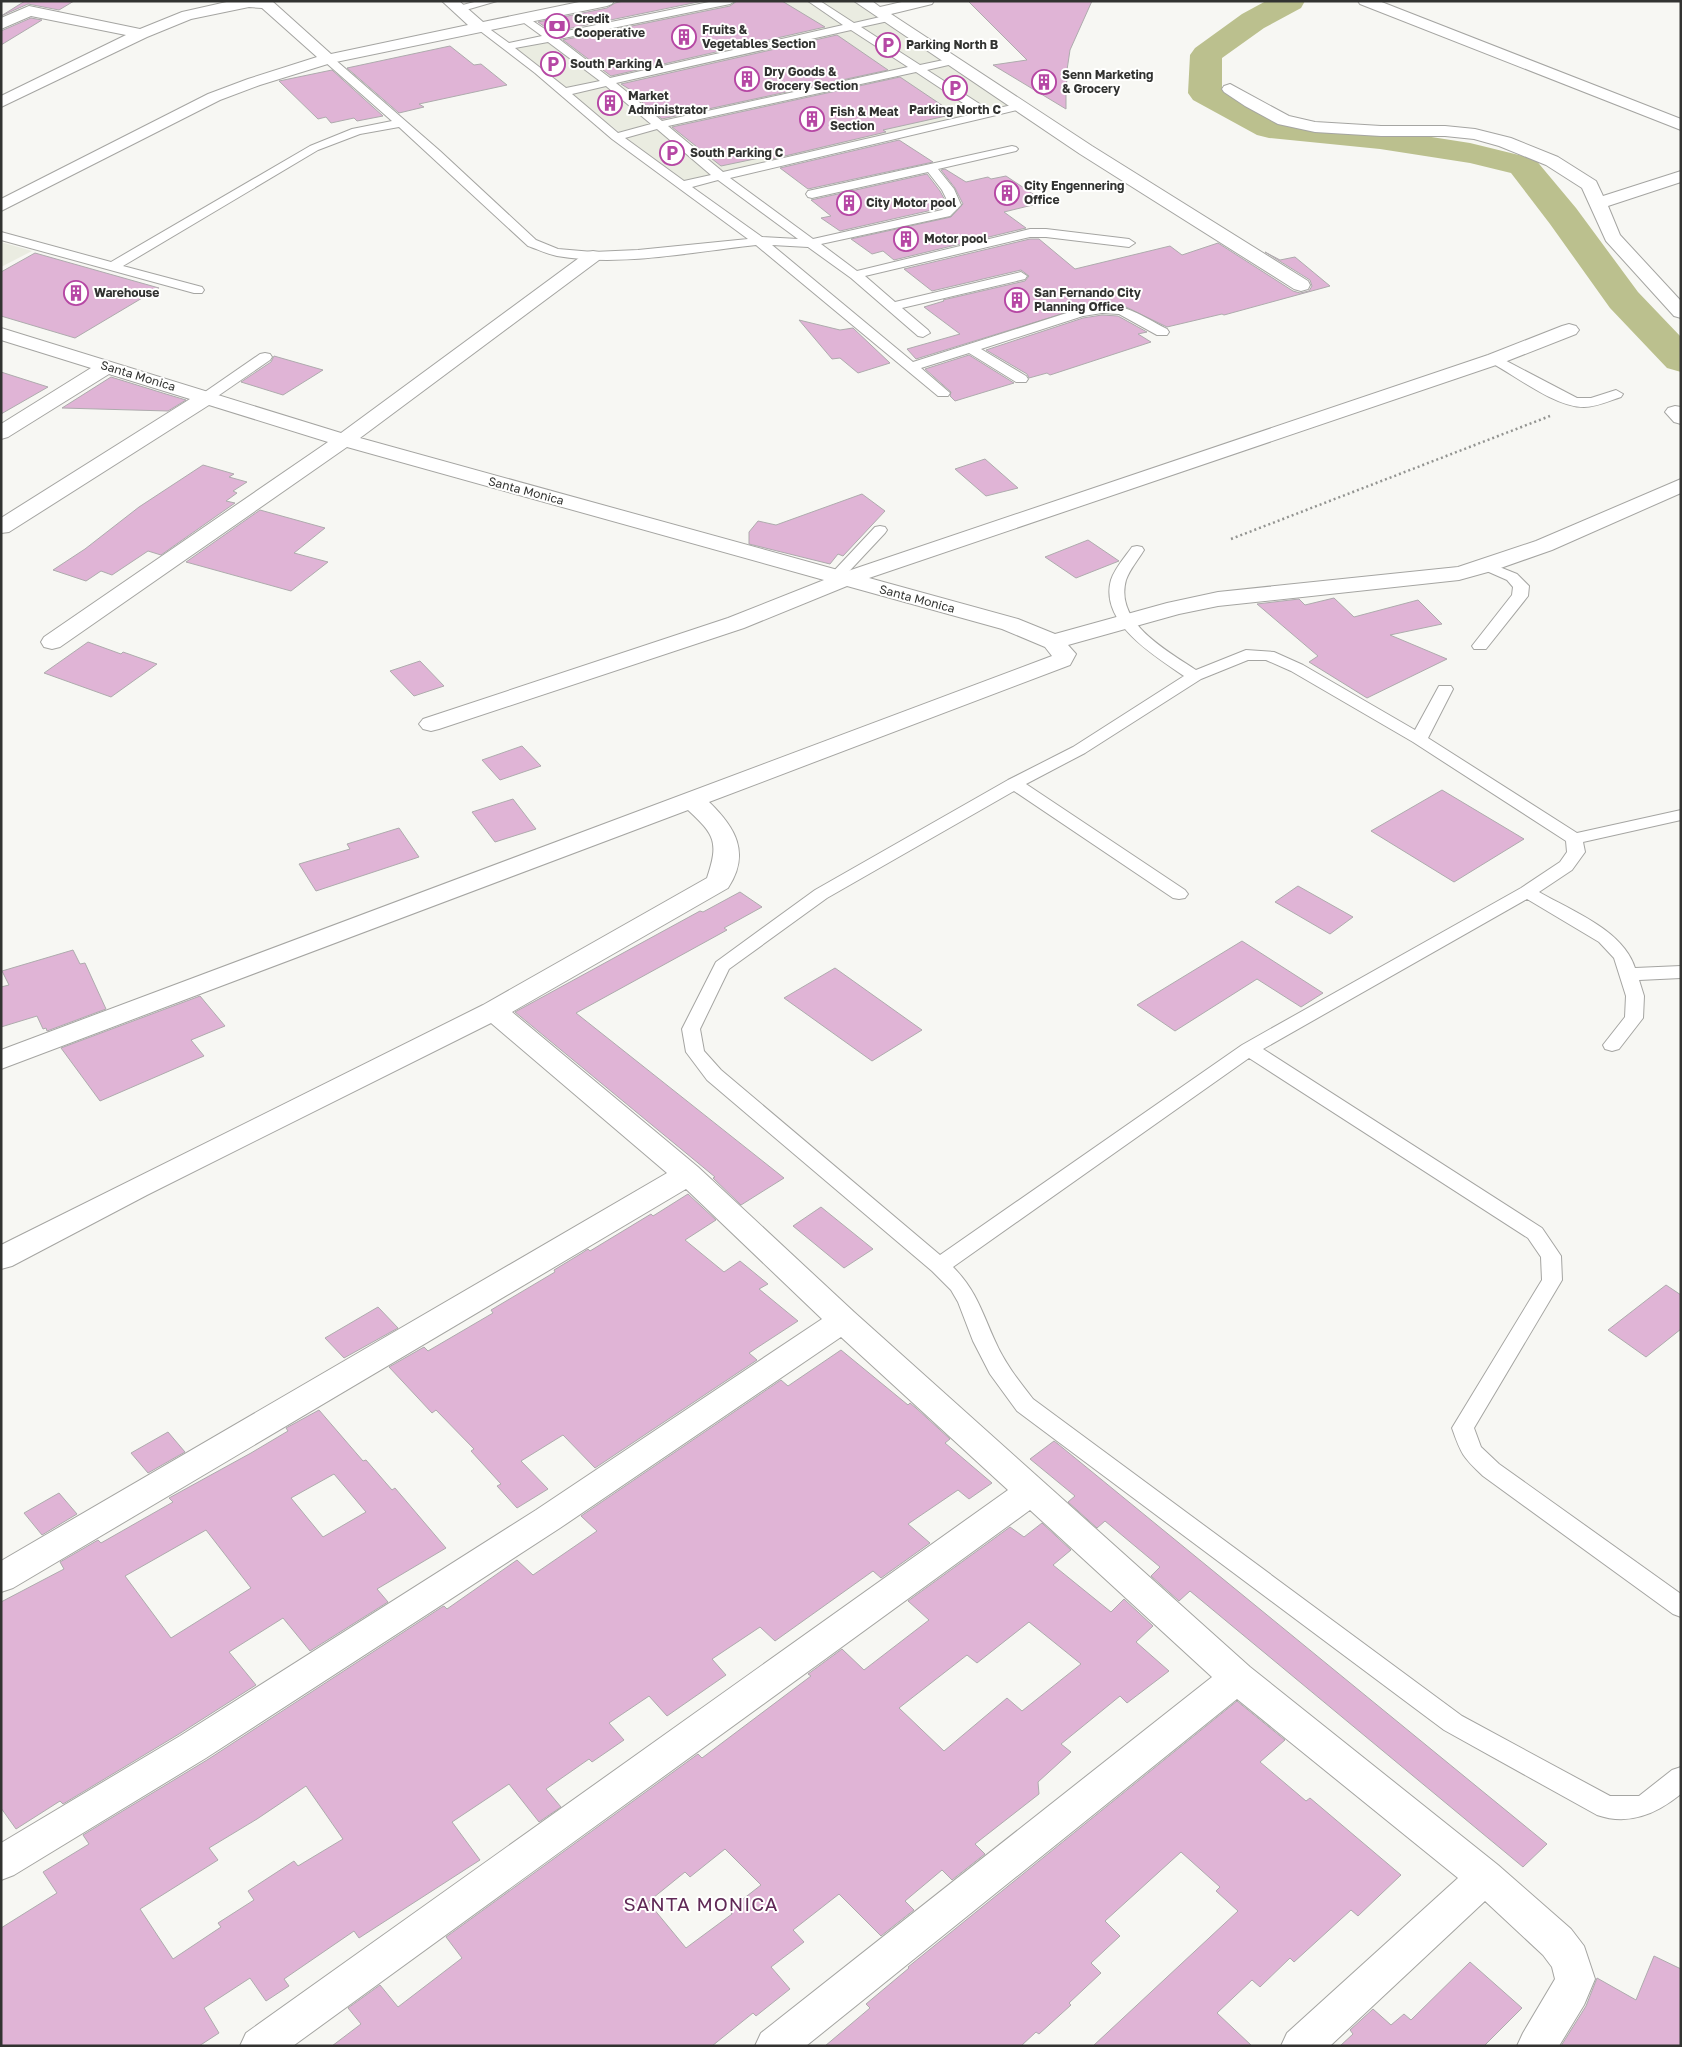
<svg xmlns="http://www.w3.org/2000/svg" width="1682" height="2047" viewBox="0 0 1682 2047" font-family="'Golos Text',sans-serif">
  <style>
    .built { fill: #eaece1 }
    .lines { fill: none; stroke-linecap: round; stroke-linejoin: round }
    .river { fill: #bbc08e; fill-rule: evenodd }
    .building { fill: #e0b4d6; stroke: #aeabad; fill-rule: evenodd }
    .lane-casing { stroke: #a5a5a2; stroke-width: 2 }
    .street-casing { stroke: #a5a5a2; stroke-width: 2 }
    .path { stroke: #939491; stroke-width: 2.5; stroke-dasharray: 2 3; stroke-linecap: butt }
    .lane { fill: #fff; fill-rule: evenodd }
    .street { fill: #fff; fill-rule: evenodd }
    .labels { text-anchor: middle; stroke-width: 4; stroke-linejoin: round; paint-order: stroke }
    .far-poi-label { font-size: 12px; font-weight: bold; fill: #323331; stroke: #fffffe; text-anchor: start }
    .far-street-label { font-size: 12px; fill: #323331; stroke: #fffffe }
    .near-neighbourhood-label { font-size: 19px; letter-spacing: 1px; fill: #602956; stroke: #fffffe }
  </style>
  <rect width="100%" height="100%" fill="#f7f7f3"/>
  <!-- built -->
  <g class="built">
    <path d="M734 1H854L1014 104 682 181 510 47Z"/>
    <path d="M1 242 32 251 1 267Z"/>
  </g>
  <g class="lines">
    <!-- river -->
    <path class="river" d="M1266 1H1305L1301 8 1264 28 1222 58V89L1277 119 1380 129 1470 143 1535 159 1576 208 1638 292 1681 337V372L1667 368 1610 308 1550 224 1511 173 1470 163 1380 149 1269 138 1257 135 1193 100 1188 93 1190 55 1195 48 1242 14Z"/>
  </g>
  <!-- building -->
  <g class="building">
    <path d="M25 1H74L59 10 28 4 1 16Z"/>
    <path d="M623 1H703L552 32 538 22 607 8 615 3Z"/>
    <path d="M737 1H782L825 27 611 76 563 40 730 6Z"/>
    <path d="M968 1H1092L1070 50 1067 70 1068 71 1066 87V109L993 65 1027 60Z"/>
    <path d="M31 18 42 20 1 45V31Z"/>
    <path d="M837 35 888 70 662 119 631 93 634 92 621 84Z"/>
    <path d="M450 46 474 65 481 64 507 85 419 104 424 107 399 113 347 68Z"/>
    <path d="M332 70 383 116 357 121 354 118 331 123 326 117 318 119 279 81Z"/>
    <path d="M900 77 955 114 883 130 886 132 768 160 764 157 721 166 672 127Z"/>
    <path d="M899 140 933 162 808 189 780 168Z"/>
    <path d="M945 169 966 182 988 177 991 179 1006 176 1045 202 1004 212 1026 228 894 260 883 251 872 254 851 239 951 217 963 204 955 188 941 170Z"/>
    <path d="M927 174 940 191 947 204 941 208 840 231 821 218 831 216 811 200Z"/>
    <path d="M1030 239H1039L1075 269 1170 246 1182 255 1218 243 1293 291 1300 293 1309 291 1312 286 1310 280 1265 252 1280 260 1295 257 1330 286 1224 315 1222 314 1167 327 1124 306 1104 304 1091 305 916 359 907 349 960 334 924 307 944 301 943 300 1025 281 1029 276 1021 270 932 291 904 269Z"/>
    <path d="M35 253 159 288 75 338 1 316V272Z"/>
    <path d="M1102 315 1118 316 1147 332 1138 334 1151 342 1050 375 1047 373 1029 378 1027 374 986 350 1083 318Z"/>
    <path d="M799 320 840 330 853 328 890 363 858 373 840 358 832 359Z"/>
    <path d="M969 355 1014 383 955 401 950 396 951 392 925 369Z"/>
    <path d="M274 356 323 370 283 395 241 382 271 362Z"/>
    <path d="M1 372 48 387 1 414Z"/>
    <path d="M111 377 166 394 186 400 168 411 62 408Z"/>
    <path d="M985 459 1018 488 986 496 955 469Z"/>
    <path d="M203 465 234 474 229 477 247 482 233 491 237 493 226 501 235 503 161 555 148 551 112 575 101 571 86 581 53 570 85 549 139 507Z"/>
    <path d="M862 494 885 511 843 556 838 554 830 564 749 544V532L758 521 776 525Z"/>
    <path d="M260 510 325 528 294 553 328 562 291 591 186 562Z"/>
    <path d="M1088 540 1119 561 1076 578 1045 557Z"/>
    <path d="M1334 598 1354 617 1418 600 1442 624 1390 635 1447 659 1367 698 1309 662 1318 656 1257 604 1299 599 1305 605Z"/>
    <path d="M88 642 121 654 123 652 157 664 111 697 44 673Z"/>
    <path d="M420 661 444 686 414 696 390 671Z"/>
    <path d="M522 746 541 766 500 780 482 760Z"/>
    <path d="M1442 790 1524 839 1454 882 1371 831Z"/>
    <path d="M513 799 536 829 495 842 472 812Z"/>
    <path d="M399 828 419 857 316 891 299 864 350 849 347 844Z"/>
    <path d="M1298 886 1353 917 1330 934 1275 902Z"/>
    <path d="M740 892 762 907 724 928 727 930 576 1013 784 1178 741 1205 713 1178 715 1177 515 1012 700 911 703 912Z"/>
    <path d="M1242 941 1323 993 1301 1007 1257 979 1175 1031 1137 1005Z"/>
    <path d="M73 950 80 964 85 963 106 1009 47 1031 46 1028 43 1029 37 1016 1 1027V987L9 985 2 971Z"/>
    <path d="M835 968 922 1030 872 1061 784 998Z"/>
    <path d="M200 996 225 1026 191 1040 204 1056 100 1101 61 1048Z"/>
    <path d="M688 1194 716 1220 685 1240 724 1272 740 1261 768 1284 759 1289 798 1321 749 1353 757 1360 595 1468 563 1435 521 1461 548 1489 517 1508 497 1486 501 1484 471 1451 474 1449 436 1410 432 1413 389 1367 424 1347 428 1351 493 1313 491 1310 555 1272 554 1270 582 1253 588 1249 590 1251 651 1214 653 1216Z"/>
    <path d="M821 1207 873 1249 844 1268 793 1226Z"/>
    <path d="M1666 1285 1681 1295V1329L1646 1357 1608 1330Z"/>
    <path d="M378 1307 398 1328 344 1358 325 1338Z"/>
    <path d="M841 1350 908 1405 910 1403 916 1408 950 1439 945 1443 992 1483 969 1499 958 1490 908 1524 930 1543 881 1578 873 1571 775 1641 760 1627 712 1659 726 1675 667 1716 649 1696 609 1723 624 1740 592 1762 589 1759 546 1789 561 1807 539 1822 509 1784 452 1822 480 1860 359 1938 354 1931 284 1979 289 1986 266 2001 250 1978 204 2008 219 2033 199 2046H1V1928L57 1893 43 1872 89 1844 83 1835 207 1760 442 1607 444 1606 447 1609 517 1560 533 1575 597 1531 581 1516 781 1380 788 1386ZM306 1786 343 1839 298 1866 294 1861 248 1891 254 1900 218 1923 221 1927 173 1959 140 1909 218 1860 209 1848 257 1819Z"/>
    <path d="M319 1410 363 1461 366 1460 392 1490 395 1488 446 1548 377 1589 388 1602 310 1651 283 1618 229 1652 256 1685 179 1734 63 1804 60 1801 16 1829 1 1808V1602L64 1569 60 1562 98 1540 101 1543 173 1502 169 1498 251 1453 288 1431 286 1428ZM334 1474 366 1512 323 1537 291 1498ZM206 1530 251 1588 171 1638 125 1576Z"/>
    <path d="M168 1432 185 1452 148 1473 131 1453Z"/>
    <path d="M1054 1441 1058 1444 1547 1844 1523 1867 1190 1591 1179 1601 1151 1576 1160 1567 1105 1521 1097 1528 1068 1502 1075 1496 1030 1459Z"/>
    <path d="M59 1493 77 1514 42 1535 24 1513Z"/>
    <path d="M1042 1523 1071 1550 1053 1565 1111 1612 1124 1599 1153 1626 1136 1642 1169 1671 1127 1703 1120 1696 1061 1744 1071 1752 1038 1782 1039 1794 975 1844 985 1854 952 1880 942 1870 905 1901 914 1910 881 1936 839 1894 793 1930 804 1942 771 1967 790 1989 756 2016 753 2013 712 2046H332L361 2024 348 2008 380 1985 398 2007 462 1958 446 1937 698 1754 702 1758 811 1676 808 1674 842 1649 864 1670 929 1620 908 1601 1010 1527 1024 1537ZM1029 1622 1081 1664 1022 1711 1007 1698 944 1751 899 1708 967 1655 977 1663ZM725 1849 761 1885 729 1910 732 1914 686 1948 648 1902 685 1872 690 1877Z"/>
    <path d="M1237 1701 1285 1740 1260 1762 1306 1801 1310 1798 1401 1875 1358 1916 1351 1910 1294 1962 1290 1958 1260 1987 1252 1980 1217 2013 1252 2046H1093L1238 1911 1216 1891 1220 1887 1181 1852 1105 1921 1120 1936 1091 1963 1101 1973 1069 2003 1071 2005 1039 2034 1036 2032 1021 2046H825L870 2008 866 2004 909 1968 908 1967Z"/>
    <path d="M1654 1956 1681 1969V2046H1561L1586 2006 1597 1978 1636 2000Z"/>
    <path d="M1470 1962 1522 2008 1484 2046H1340L1353 2034 1350 2030 1373 2009 1391 2025 1404 2014 1411 2020Z"/>
  </g>
  <g class="lines">
    <defs>
      <g id="lane">
        <path d="M478 1H497L459 12 454 9 455 7Z"/>
        <path d="M714 1H735L730 4 559 39 610 78 843 25 808 1H820L854 23 889 15 893 16 894 18 893 20 861 27 920 65 953 58 957 59 958 61 957 63 927 70 989 110 1021 103 1027 106 1025 108 988 117 730 178 813 239 942 210 949 204 942 190 928 172 812 198 808 197 806 194 808 191 1012 146 1016 147 1018 149 1016 151 938 169 954 189 961 205 950 216 821 244 857 271 1030 229H1046L1129 239 1135 243 1129 247 1046 237H1030L865 276 895 302 1021 272 1027 276 1025 279 902 308 928 330 930 333 923 337 918 336 851 278 808 247 772 245 913 362 1076 310C1120 299 1129 309 1167 329L1169 332 1167 335H1157L1119 314 1102 313 1083 316 981 349 1026 376 1028 379 1026 382H1016L969 353 921 368 950 393 948 396H938L756 245C691 252 622 267 557 256 547 254 537 249 528 246L399 127 360 134 318 150 123 266 202 287 204 290 202 293H194L1 240V232L111 262 310 146 352 129 392 121 324 61 323 59 328 56 332 57 440 151 536 240 558 249 593 252 638 250 748 239 612 139 535 73 475 27 476 25H484L509 43 542 36 520 20 519 18 520 16 524 15 552 34ZM851 30 908 67 662 121 616 83ZM548 42 600 81 566 88 515 48ZM916 72 978 113 723 172 668 126ZM606 86 651 124 618 133 572 94ZM657 129 711 175 684 181 625 138ZM718 180 798 239 762 237 692 187Z"/>
        <path d="M265 353 270 354 272 357 270 360 212 400H202L200 397 202 394 260 354Z"/>
        <path d="M1495 355 1577 398H1591L1616 390 1623 394 1621 397C1609 401 1596 407 1584 407 1555 407 1516 376 1490 362L1488 359Z"/>
        <path d="M880 526 885 527 887 530 885 533 841 580H831L828 577 831 574 875 527Z"/>
        <path d="M1137 546 1142 547 1144 550C1138 560 1130 569 1126 580 1114 623 1168 651 1196 670L1246 650 1274 652 1303 665 1415 730 1439 686H1451L1453 689 1428 738 1577 833 1681 810V820L1583 842 1585 852 1572 870 1539 892C1572 911 1623 930 1635 968L1681 966V978L1639 980 1644 996 1643 1018 1619 1049 1612 1051 1605 1049 1603 1045 1625 1017 1626 996 1614 958 1599 942 1527 899 1263 1049 1542 1228 1561 1256 1562 1280 1474 1428 1481 1447 1499 1464 1681 1594V1617L1673 1614 1483 1476C1463 1457 1461 1454 1452 1428L1542 1280 1541 1257 1528 1238 1249 1058 953 1267C976 1290 982 1312 995 1341 1004 1362 1018 1380 1033 1399L1462 1716 1610 1796H1639L1672 1770 1681 1767V1794C1656 1814 1629 1826 1597 1815L1444 1730 1017 1411 990 1374 973 1341 958 1302 951 1290 932 1271 707 1080 686 1052 682 1029 716 962 815 890 1008 780 1073 747 1184 676C1155 656 1099 623 1111 580 1115 568 1125 557 1132 547ZM1248 660H1266L1291 671 1413 742 1566 841 1567 852 1560 862 1521 888 1242 1045 940 1255 721 1070 704 1051 700 1029 729 969 827 898 1014 791 1173 898 1179 899 1185 898 1188 894 1185 890 1026 784 1085 753 1201 679Z"/>
        <path d="M1487 562 1517 574 1529 586 1528 596 1486 649H1474L1472 646 1512 595 1513 587 1507 580 1482 569 1480 566 1482 563Z"/>
      </g>
      <g id="street">
        <path d="M231 1H272L331 54 468 25 442 1H459L483 22 584 1H614L612 4 607 6 331 63 260 85 220 100 1 211V199L208 94 248 79 317 57 262 8 249 7 191 19 147 37 1 107V96L126 35 31 16 1 29V18L29 6 140 29 182 12Z"/>
        <path d="M854 1H872L880 7 906 1H934L932 4 891 14 1092 146 1308 281 1310 285 1308 289 1301 291 1294 289 1080 154Z"/>
        <path d="M1358 1H1379L1681 119V130L1360 4Z"/>
        <path d="M1230 84 1289 116 1315 122 1381 126H1445L1475 129 1511 138 1558 157 1596 181 1603 196 1681 171V182L1608 206 1620 235 1681 301V318L1674 316 1606 241 1582 188 1546 165 1499 146 1474 139 1445 136H1381L1315 132 1278 124 1245 106 1224 92 1222 89 1224 86Z"/>
        <path d="M593 251 599 252 602 256 599 260 360 438 845 572 1488 355 1562 326 1569 324 1576 326 1579 330 1576 334 1502 363 869 578 1018 619 1055 634 1167 603 1218 592 1458 567 1536 541 1681 479V493L1552 550 1495 570 1459 580 1218 606 1179 614 1068 645 1076 654 1070 665 709 802C735 827 751 853 728 888L512 1012 698 1167 854 1312 1250 1667 1498 1865 1571 1929 1584 1946 1595 1979 1584 2005 1559 2046H1517L1523 2033 1555 1979 1552 1967 1543 1955 1485 1901 1330 2046H1281L1287 2033 1458 1878 1237 1699 806 2046H755L761 2033 1212 1677 1030 1510 293 2046H240L246 2033 1008 1490 841 1337 560 1528 206 1758 14 1875 1 1880V1843L180 1736 536 1510 822 1319 686 1189 13 1588 1 1592V1561L667 1173 491 1023 147 1195 12 1266 1 1269V1245L483 1005 707 878C719 842 715 835 688 810L1 1069V1050L1052 656 1045 647 1002 629 847 586 744 628 439 729 431 731 423 729 419 724 423 719 728 618 824 580 347 447 60 647 52 649 44 647 41 642 44 637 328 442 209 405 9 532 1 533V518L190 399 109 374 8 437 1 439V424L91 368 1 340V328L341 433 587 252Z"/>
        <path d="M1675 406 1681 407V424L1674 422 1665 412 1668 408Z"/>
      </g>
    </defs>
    <!-- lane casing -->
    <use href="#lane" class="lane-casing"/>
    <!-- street casing -->
    <use href="#street" class="street-casing"/>
    <!-- path -->
    <path class="path" d="M1231 539 1550 416"/>
    <!-- lane -->
    <use href="#lane" class="lane"/>
    <!-- street -->
    <use href="#street" class="street"/>
  </g>
  <!-- icons -->
  <defs>
    <symbol id="bank-ring" viewBox="-11 -11 22 22"><circle r="9.5" fill="#fffffe" stroke="#b647a4" stroke-width="1.5"/><path d="M-6-4H6V4H-6ZM0-2.3a2.3 2.3 0 1 0 0 4.6a2.3 2.3 0 1 0 0-4.6Z" fill="#b647a4"/></symbol>
    <symbol id="building-ring" viewBox="-11 -11 22 22"><circle r="9.5" fill="#fffffe" stroke="#b647a4" stroke-width="1.5"/><path d="M-4-6H4V6H1V3H-1V6H-4ZM-2.5-4.3h1.7v1.8h-1.7ZM.8-4.3h1.7v1.8H.8ZM-2.5-1h1.7V.8h-1.7ZM.8-1h1.7V.8H.8Z" fill="#b647a4"/></symbol>
    <symbol id="parking-ring" viewBox="-11 -11 22 22"><circle r="9.5" fill="#fffffe" stroke="#b647a4" stroke-width="1.5"/><path d="M-3.5-5.5H1a3.5 3.5 0 0 1 0 7H-1V5.5H-3.5ZM-1-3.4V-.6H.8a1.4 1.4 0 0 0 0-2.8Z" fill="#b647a4"/></symbol>
  </defs>
  <g fill-rule="evenodd">
    <use href="#bank-ring" x="543" y="12" width="28" height="28"/>
    <use href="#building-ring" x="670" y="23" width="28" height="28"/>
    <use href="#parking-ring" x="874" y="31" width="28" height="28"/>
    <use href="#parking-ring" x="539" y="50" width="28" height="28"/>
    <use href="#building-ring" x="733" y="65" width="28" height="28"/>
    <use href="#building-ring" x="1030" y="68" width="28" height="28"/>
    <use href="#parking-ring" x="941" y="74" width="28" height="28"/>
    <use href="#building-ring" x="596" y="89" width="28" height="28"/>
    <use href="#building-ring" x="798" y="105" width="28" height="28"/>
    <use href="#parking-ring" x="658" y="139" width="28" height="28"/>
    <use href="#building-ring" x="993" y="179" width="28" height="28"/>
    <use href="#building-ring" x="835" y="189" width="28" height="28"/>
    <use href="#building-ring" x="892" y="225" width="28" height="28"/>
    <use href="#building-ring" x="62" y="279" width="28" height="28"/>
    <use href="#building-ring" x="1003" y="286" width="28" height="28"/>
  </g>
  <g class="labels">
    <!-- far-poi labels -->
    <g class="far-poi-label">
      <text x="574" y="23">Credit<tspan x="574" dy="14">Cooperative</tspan></text>
      <text x="702" y="34">Fruits &amp;<tspan x="702" dy="14">Vegetables Section</tspan></text>
      <text x="906" y="49">Parking North B</text>
      <text x="570" y="68">South Parking A</text>
      <text x="764" y="76">Dry Goods &amp;<tspan x="764" dy="14">Grocery Section</tspan></text>
      <text x="1062" y="79">Senn Marketing<tspan x="1062" dy="14">&amp; Grocery</tspan></text>
      <text x="628" y="100">Market<tspan x="628" dy="14">Administrator</tspan></text>
      <text x="955" y="114" text-anchor="middle">Parking North C</text>
      <text x="830" y="116">Fish &amp; Meat<tspan x="830" dy="14">Section</tspan></text>
      <text x="690" y="157">South Parking C</text>
      <text x="1024" y="190">City Engennering<tspan x="1024" dy="14">Office</tspan></text>
      <text x="866" y="207">City Motor pool</text>
      <text x="924" y="243">Motor pool</text>
      <text x="94" y="297">Warehouse</text>
      <text x="1034" y="297">San Fernando City<tspan x="1034" dy="14">Planning Office</tspan></text>
    </g>
    <!-- far-street labels -->
    <g class="far-street-label">
      <text transform="translate(138 376) rotate(17)" y="4">Santa Monica</text>
      <text transform="translate(526 491) rotate(15)" y="4">Santa Monica</text>
      <text transform="translate(917 599) rotate(15)" y="4">Santa Monica</text>
    </g>
    <!-- near-neighbourhood labels -->
    <g class="near-neighbourhood-label">
      <text x="701" y="1911">SANTA MONICA</text>
    </g>
  </g>
  <!-- border -->
  <rect width="1682" height="2047" fill="none" stroke="#323331" stroke-width="5"/>
</svg>
